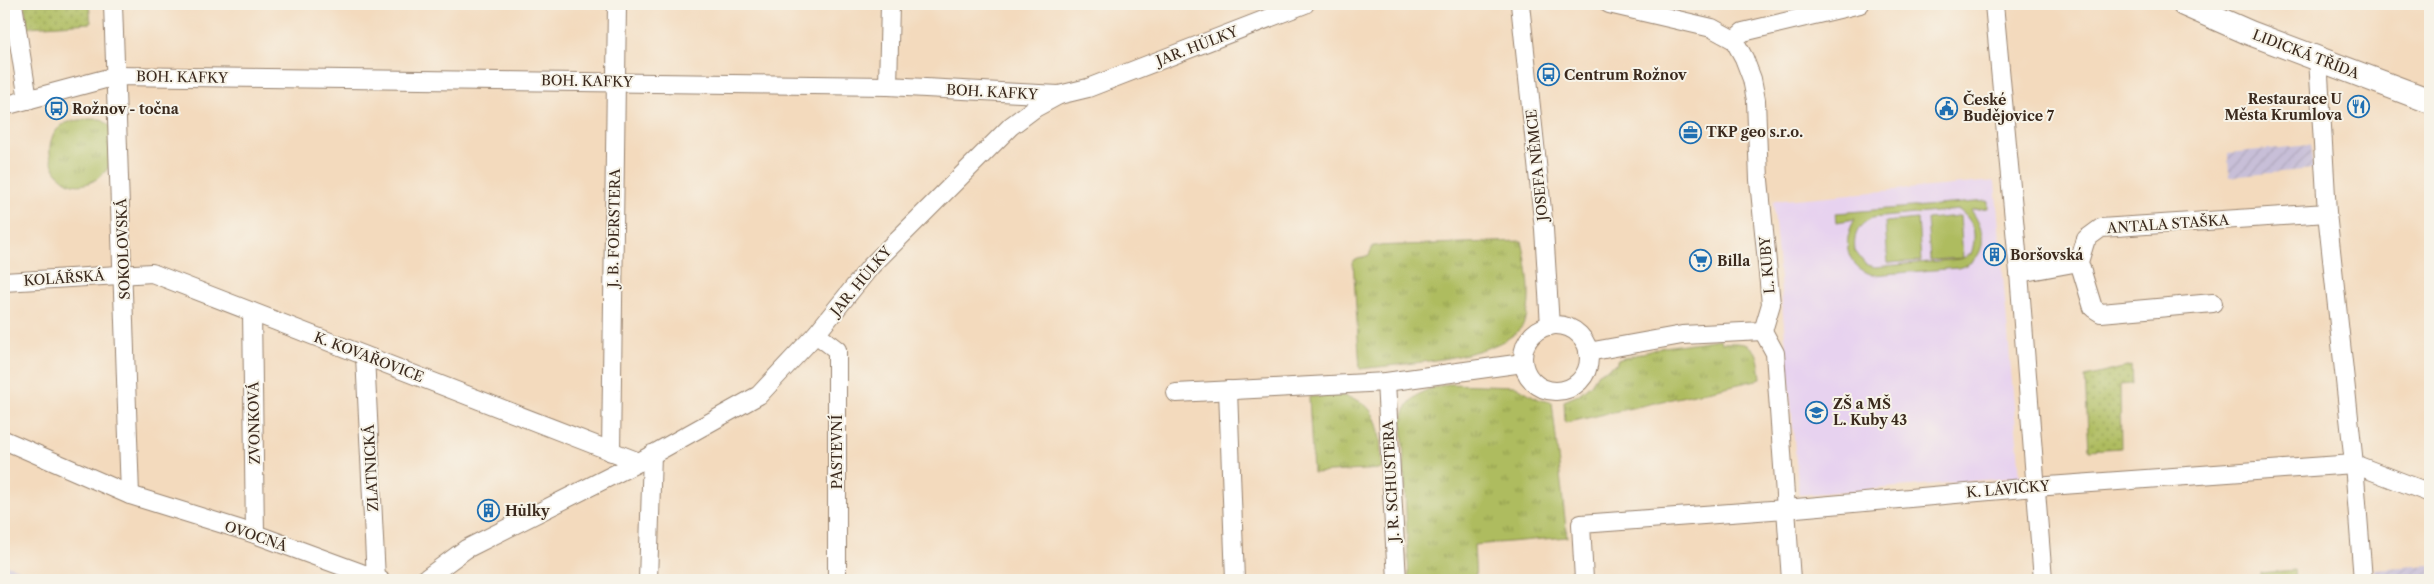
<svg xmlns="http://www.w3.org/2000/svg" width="2434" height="584" viewBox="0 0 2434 584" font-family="'Libre Caslon Text',serif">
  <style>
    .built { fill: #e7d2ef }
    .industrial { fill: url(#industrial-furrows) }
    .railway { fill: #c8bfd8 }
    .grass { fill: url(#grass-tufts); stroke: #74733e }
    .park { fill: url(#park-dots); stroke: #74733e }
    .pitch { fill: #aebc5e; stroke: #74733e; fill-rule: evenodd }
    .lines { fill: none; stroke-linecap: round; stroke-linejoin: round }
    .street-casing { stroke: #97826e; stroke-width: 20 }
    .secondary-casing { stroke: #97826e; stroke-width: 26 }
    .street { stroke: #fff; stroke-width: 18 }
    .secondary { stroke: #fff; stroke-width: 24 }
    .rail-casing { stroke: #3b2a1e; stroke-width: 5.5 }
    .rail { stroke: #f7f3e8; stroke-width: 4; stroke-dasharray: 11; stroke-linecap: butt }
    .labels { text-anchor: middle; stroke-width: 4; stroke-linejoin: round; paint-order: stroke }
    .street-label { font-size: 14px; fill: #3b2a1e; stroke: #f7f3e8 }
    .poi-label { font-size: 14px; font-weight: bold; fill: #3b2a1e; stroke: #f7f3e8; text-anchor: start }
  </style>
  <defs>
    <pattern id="industrial-furrows" width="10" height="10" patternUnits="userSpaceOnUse" patternTransform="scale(1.25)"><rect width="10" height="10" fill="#c8bfd8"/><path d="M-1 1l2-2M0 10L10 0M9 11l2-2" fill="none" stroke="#ada4b9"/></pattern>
    <pattern id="grass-tufts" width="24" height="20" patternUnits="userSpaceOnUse" patternTransform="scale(1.25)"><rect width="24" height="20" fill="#aebc5e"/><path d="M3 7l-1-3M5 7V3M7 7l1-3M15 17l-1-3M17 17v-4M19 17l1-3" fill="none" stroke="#8f994d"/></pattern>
    <pattern id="park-dots" width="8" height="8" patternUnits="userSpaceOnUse" patternTransform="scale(1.25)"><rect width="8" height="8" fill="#aebc5e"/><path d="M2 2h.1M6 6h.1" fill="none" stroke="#8f994d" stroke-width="1.8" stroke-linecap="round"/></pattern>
  </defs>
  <rect width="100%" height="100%" fill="#f7f3e8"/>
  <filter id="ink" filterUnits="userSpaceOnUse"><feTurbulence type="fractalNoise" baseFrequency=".02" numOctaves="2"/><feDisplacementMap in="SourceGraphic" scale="10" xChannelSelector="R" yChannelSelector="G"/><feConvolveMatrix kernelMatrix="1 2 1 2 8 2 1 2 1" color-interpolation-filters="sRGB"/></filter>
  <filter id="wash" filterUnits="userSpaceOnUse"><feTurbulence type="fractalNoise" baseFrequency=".0096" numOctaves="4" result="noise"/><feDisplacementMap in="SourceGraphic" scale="20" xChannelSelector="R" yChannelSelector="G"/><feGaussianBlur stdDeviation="1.12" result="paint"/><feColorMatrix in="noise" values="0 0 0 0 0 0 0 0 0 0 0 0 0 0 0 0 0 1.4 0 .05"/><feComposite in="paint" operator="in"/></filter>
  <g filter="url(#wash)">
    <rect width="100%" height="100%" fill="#f3dabd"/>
    <!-- built -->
    <path class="built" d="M1995 181 2020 477 1799 495 1773 201Z"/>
    <!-- industrial -->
    <g class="industrial">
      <path d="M2310 145 2313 169 2229 177 2228 153Z"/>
      <path d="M2430 565V580H2374V569Z"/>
    </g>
    <!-- railway -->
    <path class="railway" d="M4 564 51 580H4Z"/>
    <!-- grass -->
    <g class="grass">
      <path d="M89 119H101L112 128C111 139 113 153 110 163 109 169 103 174 98 178 58 206 31 140 66 123 73 120 82 120 89 119Z"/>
      <path d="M1522 241C1527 262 1534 304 1524 323 1505 359 1398 364 1360 369L1353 261 1369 255 1373 246Z"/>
      <path d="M1720 339 1721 343C1755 342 1758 346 1761 379L1565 423 1564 401 1578 395 1591 384 1598 373 1617 364V360L1664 347Z"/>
      <path d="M1448 384 1516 386 1538 399 1552 402 1567 537 1474 545 1476 580H1409L1402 418C1410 393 1425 390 1448 384Z"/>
      <path d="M1340 395C1346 397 1354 398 1359 401 1383 413 1380 447 1382 469L1313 473 1309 397Z"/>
      <path d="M2295 570 2296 580H2260V573Z"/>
    </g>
    <!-- park -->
    <g class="park">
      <path d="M24 4H89L91 23 28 27Z"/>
      <path d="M2131 366 2132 384 2120 385 2121 448 2089 450 2085 377Z"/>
    </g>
    <!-- pitch -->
    <g class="pitch">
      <path d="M1988 201V208L1971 210C1987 231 1989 260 1958 268L1873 275C1846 266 1841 243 1855 219L1837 222 1836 213ZM1959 210C1975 222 1977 235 1971 254L1961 259 1875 267 1865 264 1855 251C1853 235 1858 225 1872 218Z"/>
      <path d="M1960 216 1963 258 1930 260 1927 219Z"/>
      <path d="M1918 219 1921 261 1888 263 1885 222Z"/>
    </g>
  </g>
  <g filter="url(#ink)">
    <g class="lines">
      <defs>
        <g id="street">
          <path d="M13 4 28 100"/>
          <path d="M113 4 130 495"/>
          <path d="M1520 4 1544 229 1550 326"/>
          <path d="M1609 4 1712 28 1734 40 1744 58 1752 79 1756 100 1759 180 1771 304 1763 331 1775 353 1791 580"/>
          <path d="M1994 4 2019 273 2043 580"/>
          <path d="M1734 40 1743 32 1860 4"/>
          <path d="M2318 58 2327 213 2354 464 2363 580"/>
          <path d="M888 86 890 4"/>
          <path d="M4 106 116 76 888 86 1059 95"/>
          <path d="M2019 273 2079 262"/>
          <path d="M4 282 152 273 639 462"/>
          <path d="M2213 303 2101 313 2093 308 2079 262 2086 239 2101 228 2327 213"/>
          <path d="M252 312 255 534"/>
          <circle cx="1556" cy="358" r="33"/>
          <path d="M816 334 837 350V580"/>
          <path d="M1588 352 1682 335 1763 331"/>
          <path d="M365 356 376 579"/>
          <path d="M1386 382 1397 580"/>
          <path d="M1228 390 1235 580"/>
          <path d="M1176 393 1386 382 1523 363"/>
          <path d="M4 440 130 495 255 534 380 580"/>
          <path d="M611 452 617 4"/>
          <path d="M424 580 466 549 639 462 759 395 816 334 871 266 1011 126 1035 108 1059 95 1088 88 1305 4"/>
          <path d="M648 580 652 454"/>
          <path d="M1584 580 1581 524 1785 509 2035 487 2354 464 2430 493"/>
        </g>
        <path id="secondary" d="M2184 4 2250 33 2430 101"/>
      </defs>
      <!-- street casing -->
      <use href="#street" class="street-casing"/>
      <!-- secondary casing -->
      <use href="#secondary" class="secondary-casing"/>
      <!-- street -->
      <use href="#street" class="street"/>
      <!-- secondary -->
      <use href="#secondary" class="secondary"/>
      <defs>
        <path id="rail" d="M4 576 18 580"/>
      </defs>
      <!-- rail casing -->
      <use href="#rail" class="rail-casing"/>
      <!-- rail -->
      <use href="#rail" class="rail"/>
    </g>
  </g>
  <!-- icons -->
  <defs>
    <symbol id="bus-ring" viewBox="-11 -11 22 22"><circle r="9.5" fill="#f7f3e8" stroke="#1f6fb2" stroke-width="1.5"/><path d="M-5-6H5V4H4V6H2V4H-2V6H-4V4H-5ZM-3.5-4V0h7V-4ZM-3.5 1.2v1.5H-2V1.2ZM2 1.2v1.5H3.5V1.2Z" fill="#1f6fb2"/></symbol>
    <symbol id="restaurant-ring" viewBox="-11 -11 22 22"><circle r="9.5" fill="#f7f3e8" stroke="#1f6fb2" stroke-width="1.5"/><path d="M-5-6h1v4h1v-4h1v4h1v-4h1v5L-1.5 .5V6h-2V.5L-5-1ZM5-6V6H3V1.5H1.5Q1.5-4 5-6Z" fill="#1f6fb2"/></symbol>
    <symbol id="civic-ring" viewBox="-11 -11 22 22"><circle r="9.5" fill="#f7f3e8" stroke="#1f6fb2" stroke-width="1.5"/><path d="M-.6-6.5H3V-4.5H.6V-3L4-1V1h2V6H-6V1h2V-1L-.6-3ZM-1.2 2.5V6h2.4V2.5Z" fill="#1f6fb2"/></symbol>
    <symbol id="office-ring" viewBox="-11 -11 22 22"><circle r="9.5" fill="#f7f3e8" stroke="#1f6fb2" stroke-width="1.5"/><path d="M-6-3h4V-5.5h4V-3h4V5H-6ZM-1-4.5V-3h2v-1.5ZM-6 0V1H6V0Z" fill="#1f6fb2"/></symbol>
    <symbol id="building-ring" viewBox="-11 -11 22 22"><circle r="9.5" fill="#f7f3e8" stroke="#1f6fb2" stroke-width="1.5"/><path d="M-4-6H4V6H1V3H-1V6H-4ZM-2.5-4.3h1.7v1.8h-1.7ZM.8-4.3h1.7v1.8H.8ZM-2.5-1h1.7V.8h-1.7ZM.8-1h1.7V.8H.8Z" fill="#1f6fb2"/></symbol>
    <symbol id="supermarket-ring" viewBox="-11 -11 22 22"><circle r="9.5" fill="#f7f3e8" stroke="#1f6fb2" stroke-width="1.5"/><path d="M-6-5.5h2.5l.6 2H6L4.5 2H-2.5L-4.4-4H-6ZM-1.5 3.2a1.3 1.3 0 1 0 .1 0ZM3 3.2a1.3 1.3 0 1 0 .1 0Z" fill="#1f6fb2"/></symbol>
    <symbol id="school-ring" viewBox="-11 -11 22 22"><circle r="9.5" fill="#f7f3e8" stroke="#1f6fb2" stroke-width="1.5"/><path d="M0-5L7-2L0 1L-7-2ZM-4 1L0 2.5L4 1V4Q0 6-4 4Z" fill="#1f6fb2"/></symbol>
  </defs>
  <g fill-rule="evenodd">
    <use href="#bus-ring" x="1536" y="62" width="25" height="25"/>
    <use href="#restaurant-ring" x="2346" y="94" width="25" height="25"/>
    <use href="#civic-ring" x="1934" y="96" width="25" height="25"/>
    <use href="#bus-ring" x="44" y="96" width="25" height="25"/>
    <use href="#office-ring" x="1678" y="120" width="25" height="25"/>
    <use href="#building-ring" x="1982" y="242" width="25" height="25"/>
    <use href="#supermarket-ring" x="1688" y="248" width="25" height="25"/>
    <use href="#school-ring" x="1804" y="400" width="25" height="25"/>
    <use href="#building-ring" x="476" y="498" width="25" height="25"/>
  </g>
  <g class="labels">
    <!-- street labels -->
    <g class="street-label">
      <text transform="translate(1197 46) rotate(-21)" y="5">JAR. HŮLKY</text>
      <text transform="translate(2306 54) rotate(21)" y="5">LIDICKÁ TŘÍDA</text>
      <text transform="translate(182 77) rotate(1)" y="5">BOH. KAFKY</text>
      <text transform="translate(587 81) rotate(1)" y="5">BOH. KAFKY</text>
      <text transform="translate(992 92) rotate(3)" y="5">BOH. KAFKY</text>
      <text transform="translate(1537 165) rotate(-96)" y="5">JOSEFA NĚMCE</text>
      <text transform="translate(2168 224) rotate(-4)" y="5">ANTALA STAŠKA</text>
      <text transform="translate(614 228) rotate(-89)" y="5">J. B. FOERSTERA</text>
      <text transform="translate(123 249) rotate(-92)" y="5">SOKOLOVSKÁ</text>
      <text transform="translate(1767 265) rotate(-95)" y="5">L. KUBY</text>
      <text transform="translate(64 278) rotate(-4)" y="5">KOLÁŘSKÁ</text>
      <text transform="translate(861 281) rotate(-50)" y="5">JAR. HŮLKY</text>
      <text transform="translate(369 357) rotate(21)" y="5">K. KOVAŘOVICE</text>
      <text transform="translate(254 423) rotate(-91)" y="5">ZVONKOVÁ</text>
      <text transform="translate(837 452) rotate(-90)" y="5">PASTEVNÍ</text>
      <text transform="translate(371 468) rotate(-93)" y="5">ZLATNICKÁ</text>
      <text transform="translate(1391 481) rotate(-93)" y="5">J. R. SCHUSTERA</text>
      <text transform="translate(2008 489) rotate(-5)" y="5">K. LÁVIČKY</text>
      <text transform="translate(256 536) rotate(19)" y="5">OVOCNÁ</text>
    </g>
    <!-- poi labels -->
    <g class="poi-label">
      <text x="1564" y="80">Centrum Rožnov</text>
      <text x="2342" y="104" text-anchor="end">Restaurace U<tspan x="2342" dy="16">Města Krumlova</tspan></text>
      <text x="1963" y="105">České<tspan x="1963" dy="16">Budějovice 7</tspan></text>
      <text x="72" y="114">Rožnov - točna</text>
      <text x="1706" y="137">TKP geo s.r.o.</text>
      <text x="2010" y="260">Boršovská</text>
      <text x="1717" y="266">Billa</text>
      <text x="1833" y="409">ZŠ a MŠ<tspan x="1833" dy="16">L. Kuby 43</tspan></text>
      <text x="505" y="516">Hůlky</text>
    </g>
  </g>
  <!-- margin -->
  <rect width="2434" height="584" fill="none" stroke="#f7f3e8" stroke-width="20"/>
</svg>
